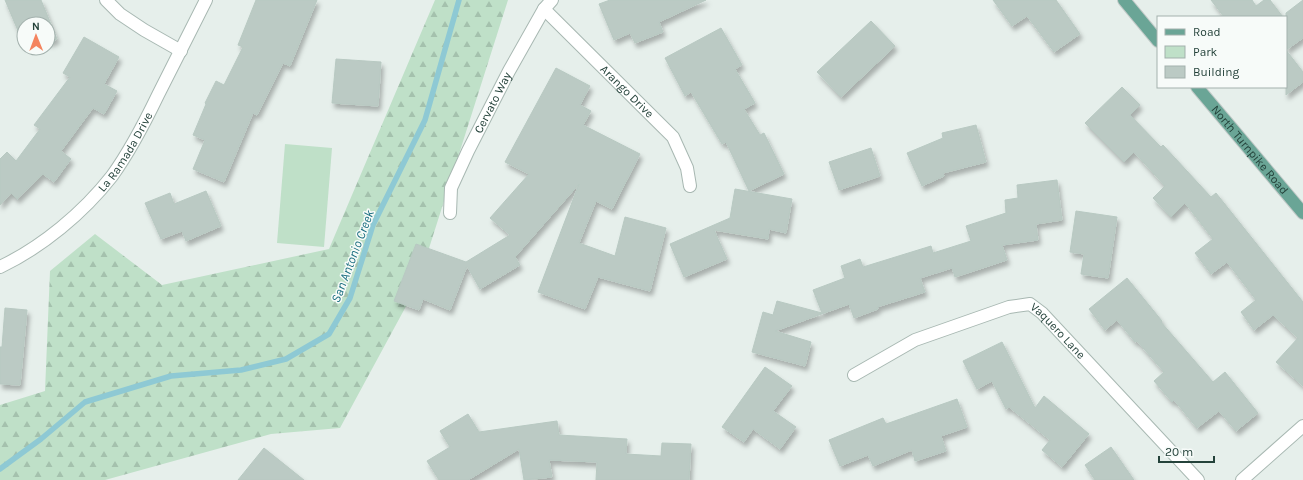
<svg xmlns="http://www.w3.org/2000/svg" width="1303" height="480" viewBox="0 0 1303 480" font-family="Karla,sans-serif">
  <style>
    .forest { fill: url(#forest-firs) }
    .green { fill: #bfe0c8 }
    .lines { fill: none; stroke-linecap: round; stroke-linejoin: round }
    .stream { stroke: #8ec9d4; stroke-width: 5.5 }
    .building { fill: #bbcac4; stroke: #b8c9c2; filter: url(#shadow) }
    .minor-casing { stroke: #a8b8b2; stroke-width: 14 }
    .major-casing { stroke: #c2cac8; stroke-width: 14 }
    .minor { stroke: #fff; stroke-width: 12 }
    .major { stroke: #6aa596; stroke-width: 12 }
    .labels { text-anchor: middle; stroke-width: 3; stroke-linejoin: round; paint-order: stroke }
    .street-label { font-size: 12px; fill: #24423a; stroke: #f7fbf9 }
    .water-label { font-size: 13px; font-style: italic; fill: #1c6f80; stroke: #f7fbf9 }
  </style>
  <defs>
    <pattern id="forest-firs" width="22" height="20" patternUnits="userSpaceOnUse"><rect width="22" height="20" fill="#bfe0c8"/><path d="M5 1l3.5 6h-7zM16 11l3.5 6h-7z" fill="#a4c1ad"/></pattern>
    <filter id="shadow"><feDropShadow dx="2.5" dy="4.5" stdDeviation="2" flood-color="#0004"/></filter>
  </defs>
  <rect width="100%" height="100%" fill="#e6efeb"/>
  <!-- forest -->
  <path class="forest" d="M435 0H508L417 286 340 428 271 434 105 480H0V405L45 391 50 271 95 234 162 285 329 249Z"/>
  <!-- green -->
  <path class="green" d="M285 144 332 148 324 247 277 243Z"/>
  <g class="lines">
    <!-- stream -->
    <path class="stream" d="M0 469 41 439 85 402 171 376 241 370 286 359 329 334 350 298 373 225 425 120 459 0"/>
  </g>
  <!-- building -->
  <g class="building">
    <path d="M5 0H41L57 39 48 43V24H24V45Z"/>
    <path d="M256 0H317L290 66 283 63 257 115 253 113 224 182 193 169 205 140 193 135 206 104 205 103 216 81 224 85 243 47 238 45Z"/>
    <path d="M610 0H706L659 22 663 32 635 43 630 33 614 40 599 4Z"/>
    <path d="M993 0H1056L1080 34 1054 52 1027 16 1012 26Z"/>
    <path d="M1211 0H1252L1256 6 1264 0H1270L1283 17H1224Z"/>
    <path d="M1303 0V38L1286 50 1303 72V82L1286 95V13Z"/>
    <path d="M871 21 895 46 841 97 817 72Z"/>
    <path d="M721 28 742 65 735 69 755 103 744 109 760 135 764 133 784 174 749 191 726 142 722 144 691 92 685 96 665 58Z"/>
    <path d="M84 37 119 57 104 84 117 91 104 114 93 108 61 151 71 159 54 182 43 174 17 199 11 193 0 205V159L7 152 16 161 40 129 34 125 70 77 63 73Z"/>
    <path d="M336 59 381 62 378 106 332 103Z"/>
    <path d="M556 68 590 86 580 105 591 111 583 125 640 154 612 209 596 201 579 243 615 256 625 217 666 228 650 291 598 277 585 309 538 292 579 184 515 257 520 265 480 289 467 266 450 310 423 299 419 310 394 301 416 244 466 262 510 235 490 218 529 174 505 162Z"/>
    <path d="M1122 87 1140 105 1130 115 1161 147 1163 145 1211 197 1216 193 1303 302V386L1276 362 1298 338 1273 315 1254 330 1241 312 1256 300 1227 262 1211 274 1195 253 1213 239 1185 203 1171 217 1153 198 1165 186 1134 152 1124 162 1085 123Z"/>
    <path d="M976 125 986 162 943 173 944 176 922 186 907 153 943 138 942 133Z"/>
    <path d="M871 148 880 176 839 190 829 162Z"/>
    <path d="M1057 180 1062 220 1036 224 1038 240 1002 245 1007 260 955 277 952 268 920 278 925 292 877 307 878 309 854 318 849 304 775 331 811 342 805 366 752 352 763 312 773 315 777 301 822 313 813 290 845 278 841 266 860 259 863 267 931 246 933 253 971 241 966 226 1006 213 1005 200 1018 198 1017 185Z"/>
    <path d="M735 189 792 199 786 233 769 229 768 239 714 230 727 259 684 277 670 244 730 218Z"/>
    <path d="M206 191 221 226 186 241 182 231 161 239 145 203 170 193 174 204Z"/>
    <path d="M1076 211 1117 217 1108 278 1081 274 1084 254 1070 252Z"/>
    <path d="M1127 278 1162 321 1161 322 1213 382 1225 372 1258 413 1236 431 1219 411 1197 428 1174 400 1172 402 1154 381 1164 372 1137 341 1135 342 1117 320 1105 330 1089 309Z"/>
    <path d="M5 308 27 310 20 385 0 384V347H2Z"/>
    <path d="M1002 342 1035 408 1044 396 1089 434 1062 467 1042 450 1050 440 1009 407 1006 409 992 381 977 389 963 361Z"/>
    <path d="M765 367 792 386 773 411 796 427 780 449 753 429 744 442 722 427Z"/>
    <path d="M957 399 967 427 941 436 946 451 915 461 912 450 873 466 868 455 840 466 829 440 883 418 886 424Z"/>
    <path d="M468 414 479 432 557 421 559 435 627 439 626 454 661 456 662 443 691 444 689 480H596L597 462 549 460 552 477 524 480 519 449 468 480H439L427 461 450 447 440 431Z"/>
    <path d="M1111 447 1134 480H1095L1085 465Z"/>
    <path d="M264 448 304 480H238Z"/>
  </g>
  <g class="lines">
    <defs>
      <g id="minor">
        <path d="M106 0 120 14 144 30 181 51"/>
        <path id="s1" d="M544 9 673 137 687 168 690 186"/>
        <path id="s2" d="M450 213 451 188 468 151 509 71 544 9 552 0"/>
        <path id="s3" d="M0 267C42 247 83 213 112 176 130 151 145 122 158 95 174 63 190 32 206 0"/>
        <path id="s4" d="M854 375 915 340 1009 307 1030 304 1042 313 1198 480"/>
        <path d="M1242 480 1303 426"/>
      </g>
      <g id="major">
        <path d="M1124 0 1158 41"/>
        <path id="s5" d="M1197 87 1303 213"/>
      </g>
    </defs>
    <!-- minor casing -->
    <use href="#minor" class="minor-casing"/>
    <!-- major casing -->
    <use href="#major" class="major-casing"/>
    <!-- minor -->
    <use href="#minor" class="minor"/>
    <!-- major -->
    <use href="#major" class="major"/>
  </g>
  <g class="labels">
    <!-- street labels -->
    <g class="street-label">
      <text dy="4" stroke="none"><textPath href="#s1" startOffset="117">Arango Drive</textPath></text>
      <text dy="4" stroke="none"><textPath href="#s2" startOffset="120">Cervato Way</textPath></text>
      <text dy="4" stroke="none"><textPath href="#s5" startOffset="82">North Turnpike Road</textPath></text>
      <text dy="4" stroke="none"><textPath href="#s3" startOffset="173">La Ramada Drive</textPath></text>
      <text dy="4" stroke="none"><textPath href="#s4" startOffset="230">Vaquero Lane</textPath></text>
    </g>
    <!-- water labels -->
    <g class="water-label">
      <text transform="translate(352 256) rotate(-69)" y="5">San Antonio Creek</text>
    </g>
  </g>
  <!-- legend -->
  <rect x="1157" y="16" width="130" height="72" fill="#f7fbf9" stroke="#a3b1ad"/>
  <rect x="1165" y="29" width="20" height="6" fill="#6aa596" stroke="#a3b1ad"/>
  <text x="1193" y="36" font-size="12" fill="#24423a">Road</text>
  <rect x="1165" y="46" width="20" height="12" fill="#bfe0c8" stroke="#a3b1ad"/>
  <text x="1193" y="56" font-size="12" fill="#24423a">Park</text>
  <rect x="1165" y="66" width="20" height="12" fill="#bbcac4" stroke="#a3b1ad"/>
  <text x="1193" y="76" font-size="12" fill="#24423a">Building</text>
  <!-- north arrow -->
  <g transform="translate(36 36) rotate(359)"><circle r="19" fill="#f7fbf9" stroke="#a3b1ad"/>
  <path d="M0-3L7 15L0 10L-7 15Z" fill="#f4845f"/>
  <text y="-6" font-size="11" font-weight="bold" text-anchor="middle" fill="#24423a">N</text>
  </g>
  <!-- scale -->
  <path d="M1159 456v6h55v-6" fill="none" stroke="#24423a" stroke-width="2"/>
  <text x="1165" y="456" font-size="12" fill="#24423a" stroke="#f7fbf9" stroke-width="3" paint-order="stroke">20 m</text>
</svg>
